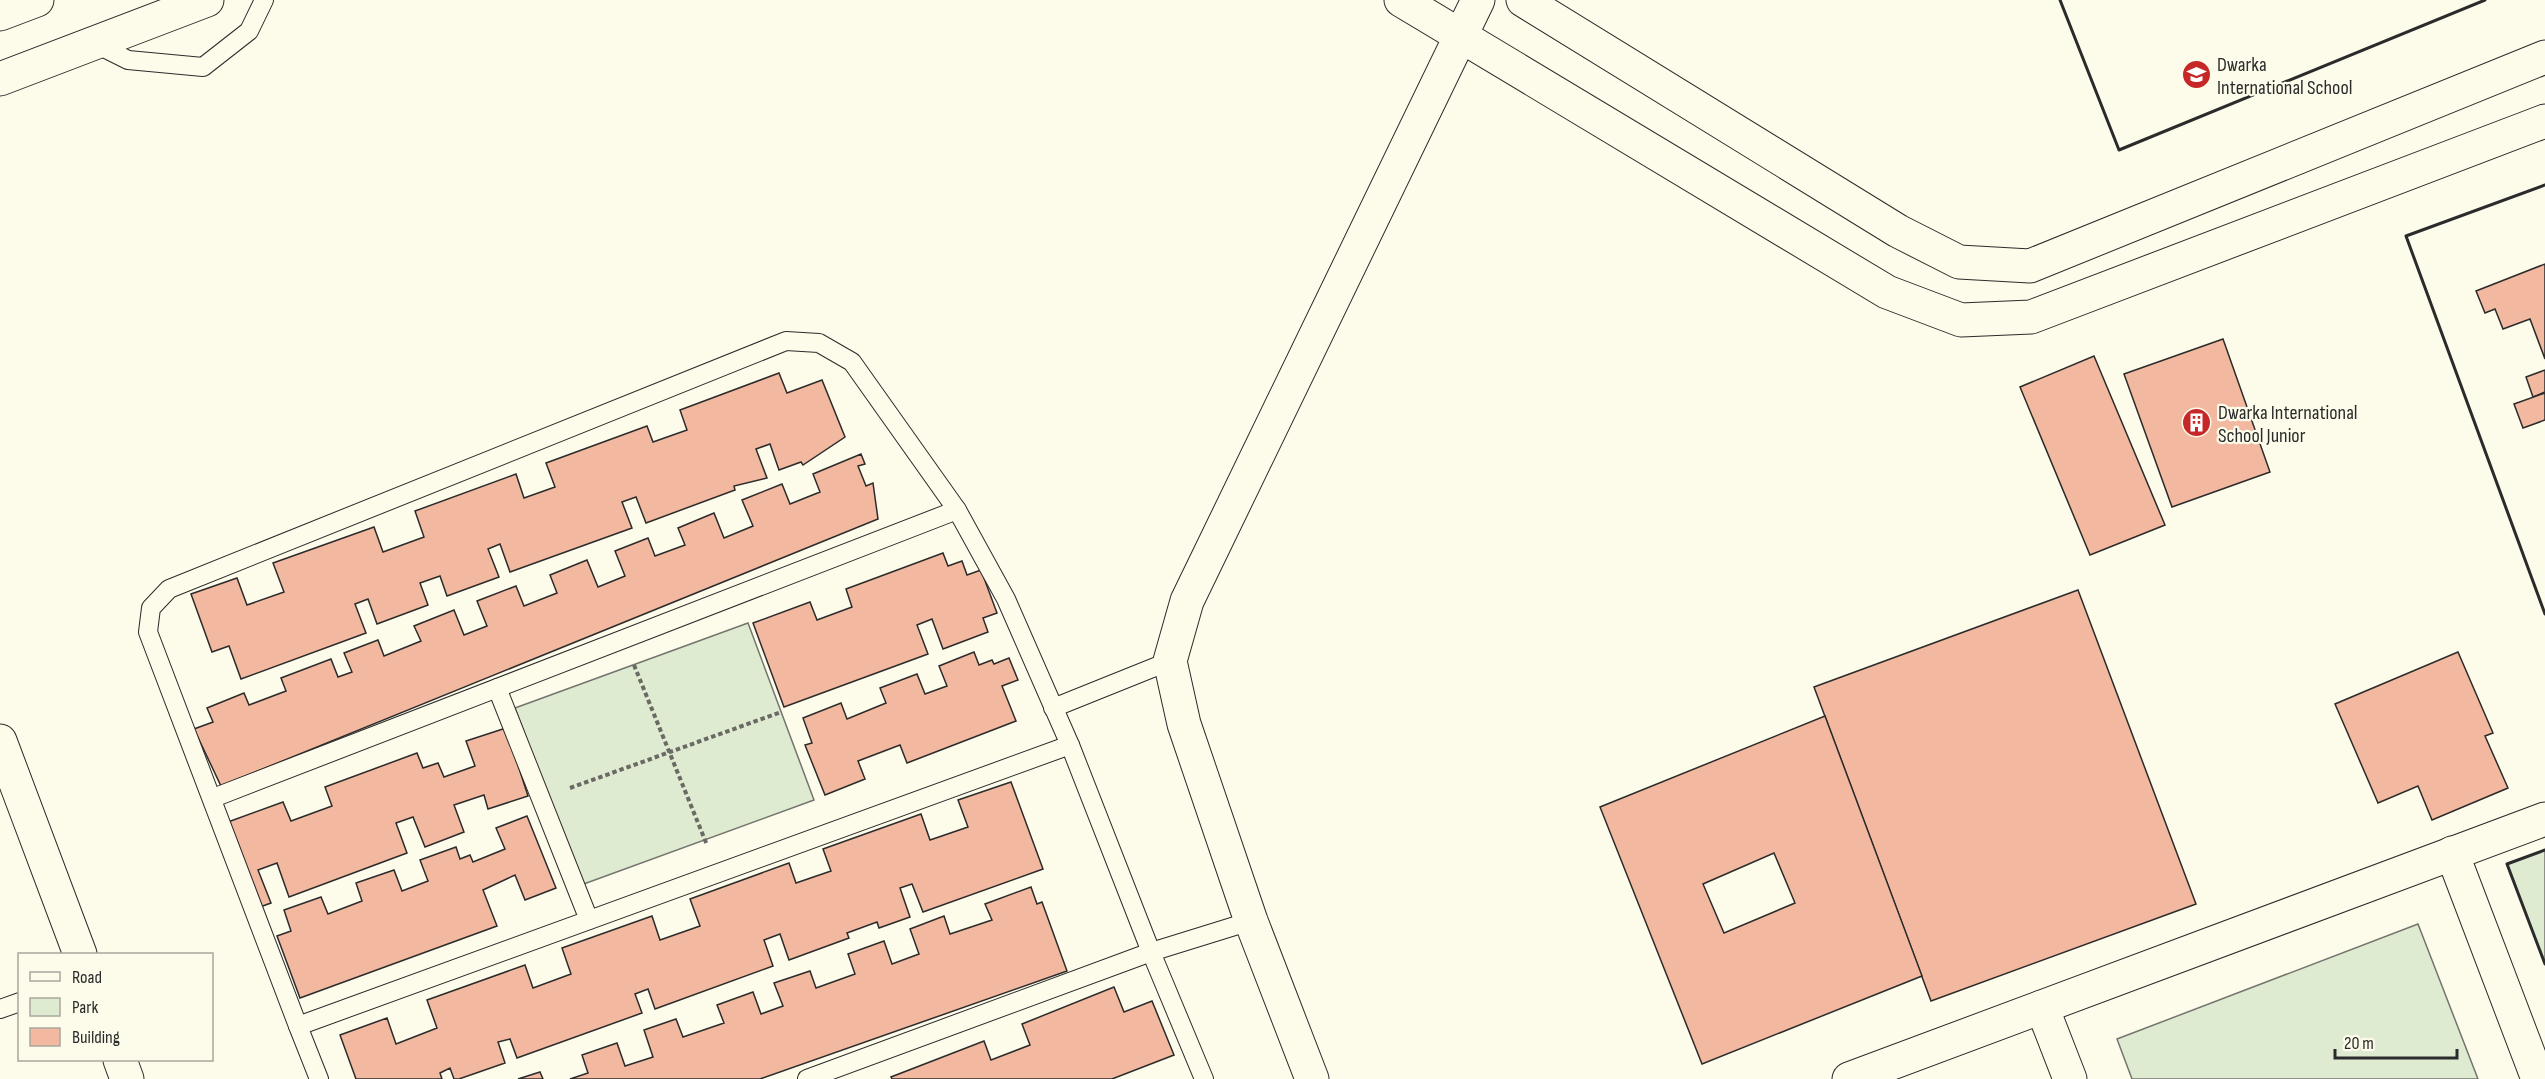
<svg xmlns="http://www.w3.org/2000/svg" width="2545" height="1079" viewBox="0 0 2545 1079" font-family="'Sofia Sans Condensed',sans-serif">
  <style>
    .green { fill: #deebd1; stroke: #74746e; stroke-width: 1.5 }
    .building { fill: #f2b8a0; stroke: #2b2b2b; stroke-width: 1.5; fill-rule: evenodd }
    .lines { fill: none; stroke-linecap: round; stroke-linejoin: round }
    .service-casing { stroke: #2b2b2b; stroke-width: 20 }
    .minor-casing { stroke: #2b2b2b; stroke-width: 35 }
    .path { stroke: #6a6964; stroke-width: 4; stroke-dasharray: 4.5 3; stroke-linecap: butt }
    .service { stroke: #fdfbea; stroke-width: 18 }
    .minor { stroke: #fdfbea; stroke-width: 33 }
    .wall { stroke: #2b2b2b; stroke-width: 3 }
    .labels { text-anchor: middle; stroke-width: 4.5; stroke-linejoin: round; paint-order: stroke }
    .poi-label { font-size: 20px; fill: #2b2b2b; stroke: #fdfbea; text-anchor: start }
  </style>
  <rect width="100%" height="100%" fill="#fdfbea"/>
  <!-- green -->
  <g class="green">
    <path d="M748 623 814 800 581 885 515 708Z"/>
    <path d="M2545 850V964L2507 864Z"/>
    <path d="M2418 924 2478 1079H2132L2117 1039Z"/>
  </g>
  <!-- building -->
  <g class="building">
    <path d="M2545 264V359L2530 319 2503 329 2495 309 2485 313 2476 291Z"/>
    <path d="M2223 339 2270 472 2172 507 2124 374Z"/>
    <path d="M2094 356 2165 525 2090 555 2020 387Z"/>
    <path d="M2545 370V392L2533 397 2526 377Z"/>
    <path d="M779 373 787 393 822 380 845 437 803 465 801 462 779 470 770 444 756 449 767 478 734 486 735 490 646 523 636 497 622 502 632 528 510 572 500 544 488 549 499 577 447 596 440 576 420 583 428 605 377 624 368 599 355 604 366 633 241 679 229 646 212 652 191 594 237 578 247 605 284 592 273 563 374 527 383 552 424 537 415 511 516 474 524 498 555 487 546 463 647 426 653 442 687 430 680 410Z"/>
    <path d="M2545 393V420L2523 428 2514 404Z"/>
    <path d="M861 454 865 464 858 466 866 486 873 483 878 519 221 786 194 729 213 722 207 708 244 693 249 705 286 691 281 678 331 659 338 677 352 672 344 653 378 640 384 656 421 641 414 626 454 610 464 635 487 626 477 601 516 586 524 606 557 593 550 575 587 560 598 587 625 576 615 551 648 538 655 556 685 545 678 528 714 513 724 538 753 526 742 500 782 484 790 504 820 492 813 474Z"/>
    <path d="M943 553 948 566 962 561 967 575 981 570 997 613 983 618 988 632 943 649 932 619 917 625 928 654 784 707 753 623 810 602 817 620 852 607 846 589Z"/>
    <path d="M2078 590 2196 904 1931 1001 1814 687Z"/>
    <path d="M974 652 979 665 992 660 994 664 1009 658 1018 680 1002 686 1016 721 907 763 900 745 858 761 865 779 825 795 805 745 812 743 803 718 841 703 847 719 886 703 880 688 917 674 925 694 947 686 939 666Z"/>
    <path d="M2458 652 2493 733 2485 736 2508 788 2432 820 2418 786 2378 803 2335 704Z"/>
    <path d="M1825 716 1922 976 1702 1064 1600 807ZM1774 853 1795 903 1724 933 1703 884Z"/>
    <path d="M506 728 528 796 488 809 484 795 454 805 464 832 425 847 413 817 396 823 407 853 289 897 277 863 258 870 271 903 260 907 228 822 283 802 291 821 332 806 325 787 417 753 423 768 438 763 444 777 475 766 466 741Z"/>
    <path d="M1011 782 1043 869 923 912 912 884 900 888 910 917 879 928 877 922 847 933 849 938 789 960 780 934 764 940 773 966 655 1009 648 989 635 994 642 1013 517 1058 510 1039 498 1042 505 1063 459 1079H454L450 1068 440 1073 442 1079H356L340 1035 387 1018 396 1044 437 1028 427 1000 525 965 533 988 571 974 562 948 652 916 660 940 700 926 690 899 789 863 796 883 831 871 823 849 921 814 930 840 968 827 958 800Z"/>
    <path d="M527 816 556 888 525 900 515 875 483 890 497 926 300 998 277 936 291 931 284 910 321 897 328 914 362 901 356 883 394 870 402 891 428 881 420 860 456 847 460 859 470 855 473 862 505 849 496 828Z"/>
    <path d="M1031 887 1037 904 1042 902 1067 971 760 1079H570L588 1073 582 1055 617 1043 625 1066 653 1057 644 1030 676 1019 683 1037 724 1023 717 1005 753 992 761 1014 783 1006 774 983 810 971 816 988 855 974 848 954 884 941 892 964 919 954 910 929 944 916 950 934 992 920 985 904Z"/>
    <path d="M1114 987 1124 1012 1152 1001 1174 1055 1112 1079H892L891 1077 984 1041 991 1060 1030 1045 1022 1024Z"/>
    <path d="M540 1072 543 1079H518Z"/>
  </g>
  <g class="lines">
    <defs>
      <g id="service">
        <path d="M94 43 128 60 203 67 249 31 264 0"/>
        <path d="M497 688 589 920"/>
        <path d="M1053 708 1170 661"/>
        <path d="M213 798 957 510"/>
        <path d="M0 1009 20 1002"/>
        <path d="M298 1026 148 632 151 608 169 589 786 341 819 343 852 362 957 510 1006 599 1070 745"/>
        <path d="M319 1079 298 1026 1070 745 1151 952 1251 921"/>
        <path d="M807 1079 1151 952 1204 1079"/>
      </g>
      <g id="minor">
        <path d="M1401 0 1887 292 1961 320 2031 317 2545 121"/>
        <path d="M1523 0 1898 231 1959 262 2030 266 2545 57"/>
        <path d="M0 14 37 0"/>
        <path d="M0 79 207 0"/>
        <path d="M0 741 80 954"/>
        <path d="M2452 853 2538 1079"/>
        <path d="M2042 1007 2070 1079"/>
        <path d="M120 1060 127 1079"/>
        <path d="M1312 1079 1251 921 1184 724 1170 661 1187 601 1478 0"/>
        <path d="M1849 1079 2545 819"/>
      </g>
    </defs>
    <!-- service casing -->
    <use href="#service" class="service-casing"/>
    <!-- minor casing -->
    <use href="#minor" class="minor-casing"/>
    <!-- path -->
    <g class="path">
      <path d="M634 665 707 845"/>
      <path d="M570 788 781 712"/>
    </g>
    <!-- service -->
    <use href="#service" class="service"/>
    <!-- minor -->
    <use href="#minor" class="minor"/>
    <!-- wall -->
    <g class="wall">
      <path d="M2060 0 2119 150 2485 0"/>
      <path d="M2545 185 2406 236 2545 614"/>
      <path d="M2545 850 2507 864 2545 964"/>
    </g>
  </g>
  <!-- icons -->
  <defs>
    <symbol id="school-disc" viewBox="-11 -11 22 22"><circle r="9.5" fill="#c62828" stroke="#fdfbea"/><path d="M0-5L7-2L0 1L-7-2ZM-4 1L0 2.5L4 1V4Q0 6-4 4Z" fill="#fff"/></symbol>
    <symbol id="building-disc" viewBox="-11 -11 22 22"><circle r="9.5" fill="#c62828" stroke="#fdfbea"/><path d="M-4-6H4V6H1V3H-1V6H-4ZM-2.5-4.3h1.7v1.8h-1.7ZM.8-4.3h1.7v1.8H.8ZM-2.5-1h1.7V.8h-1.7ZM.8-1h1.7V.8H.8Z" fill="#fff"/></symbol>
  </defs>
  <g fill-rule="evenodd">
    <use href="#school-disc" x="2180" y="58" width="33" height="33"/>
    <use href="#building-disc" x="2180" y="406" width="33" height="33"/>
  </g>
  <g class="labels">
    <!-- poi labels -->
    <g class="poi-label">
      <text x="2217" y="71">Dwarka<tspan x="2217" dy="23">International School</tspan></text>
      <text x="2218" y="419">Dwarka International<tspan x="2218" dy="23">School Junior</tspan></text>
    </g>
  </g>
  <!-- legend -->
  <rect x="18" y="953" width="195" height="108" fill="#fdfbea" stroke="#a9a89e" stroke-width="1.5"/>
  <rect x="30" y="972" width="30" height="9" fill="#fdfbea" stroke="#a9a89e" stroke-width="1.5"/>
  <text x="72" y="983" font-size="18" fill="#2b2b2b">Road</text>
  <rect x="30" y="998" width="30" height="18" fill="#deebd1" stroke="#a9a89e" stroke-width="1.5"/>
  <text x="72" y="1013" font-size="18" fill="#2b2b2b">Park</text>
  <rect x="30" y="1028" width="30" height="18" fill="#f2b8a0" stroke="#a9a89e" stroke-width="1.5"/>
  <text x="72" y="1043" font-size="18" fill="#2b2b2b">Building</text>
  <!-- scale -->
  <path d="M2335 1049v9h122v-9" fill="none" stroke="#2b2b2b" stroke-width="3"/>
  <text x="2344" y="1049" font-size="18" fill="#2b2b2b" stroke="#fdfbea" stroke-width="4.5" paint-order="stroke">20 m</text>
</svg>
